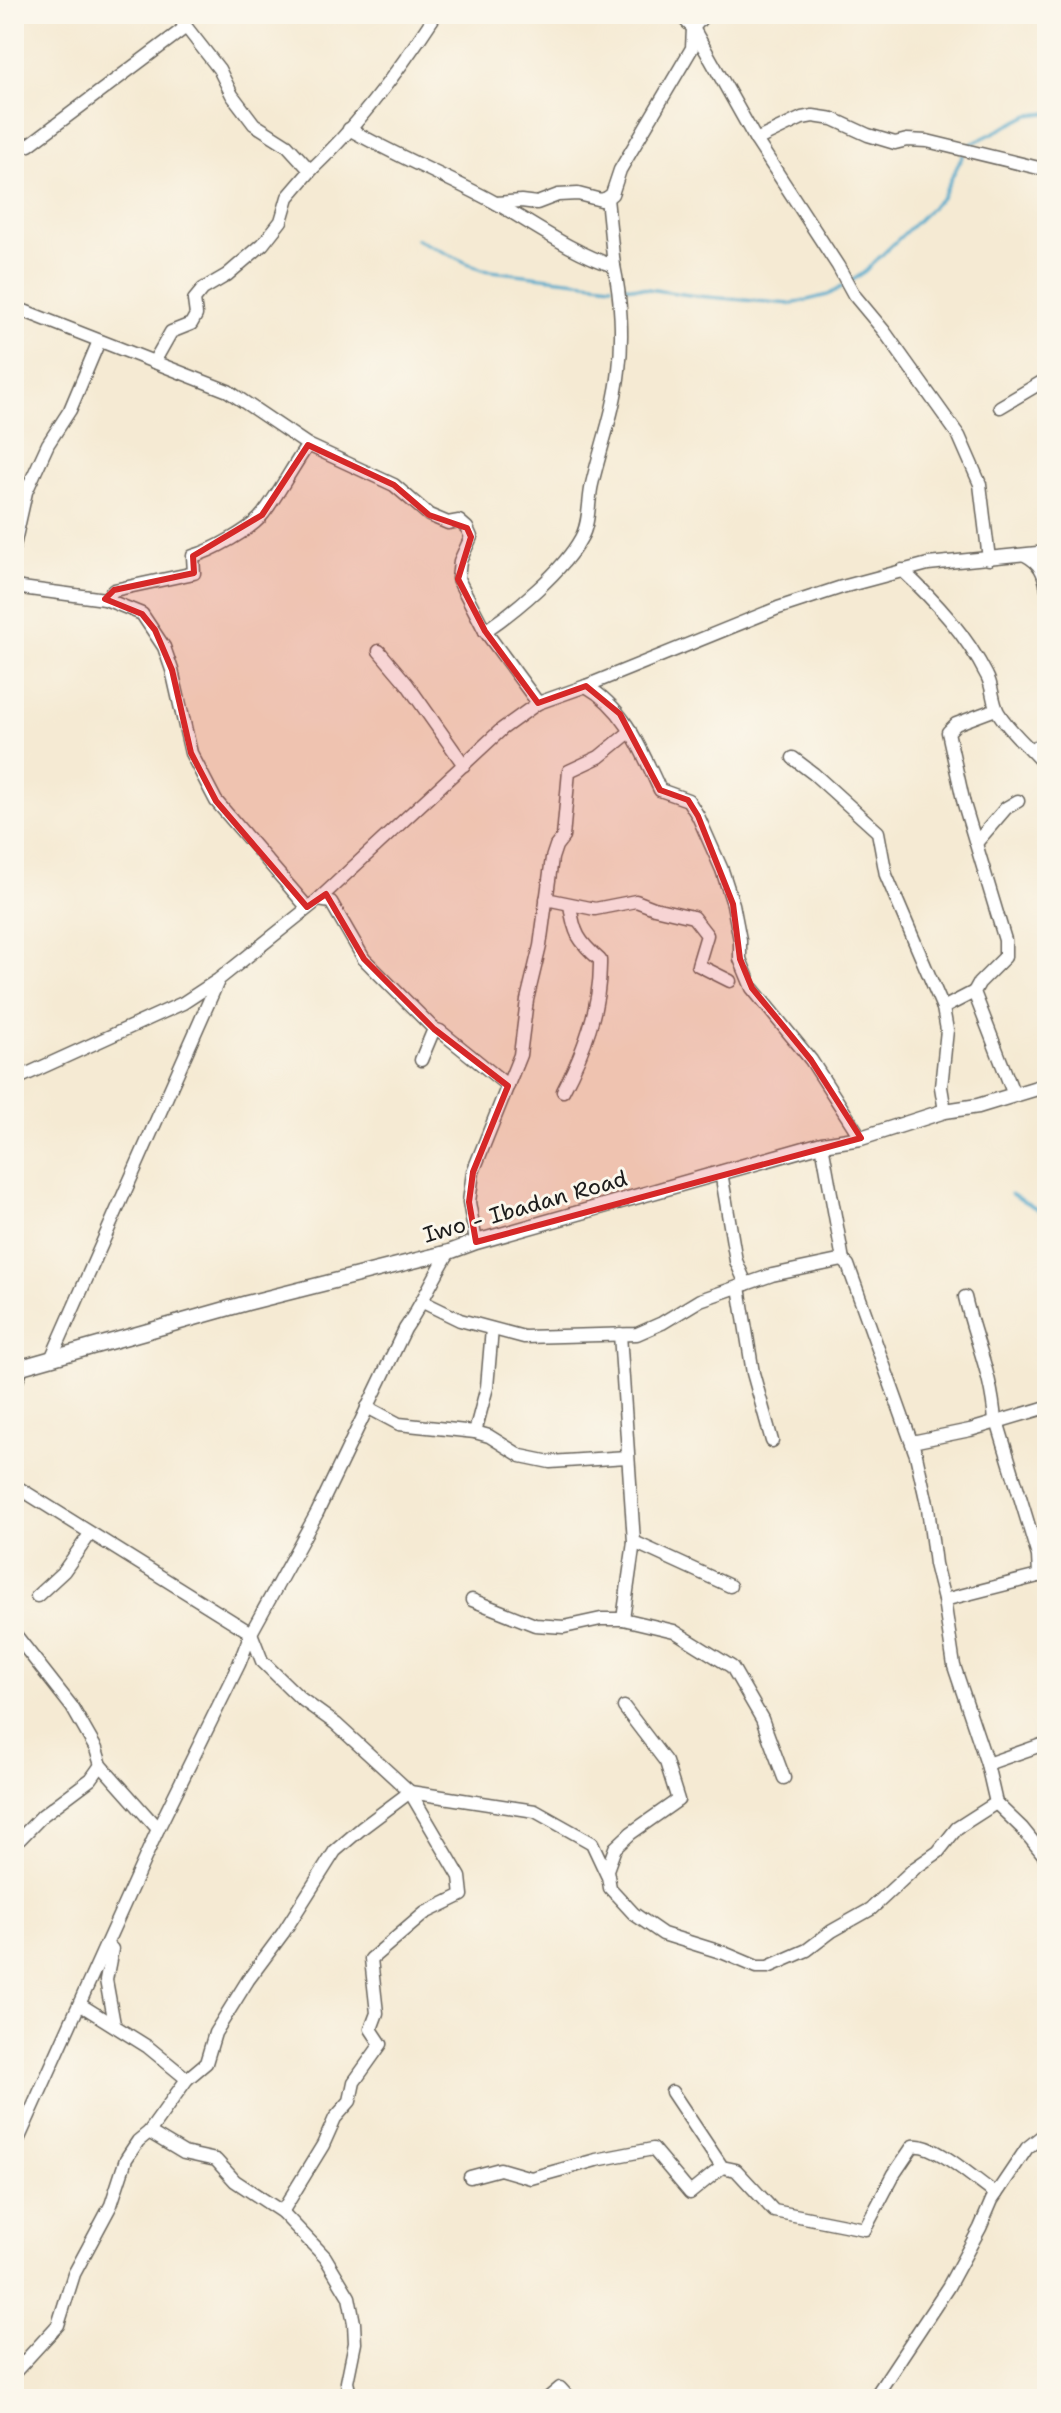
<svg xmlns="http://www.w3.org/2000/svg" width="1061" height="2413" viewBox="0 0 1061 2413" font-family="'Shantell Sans',sans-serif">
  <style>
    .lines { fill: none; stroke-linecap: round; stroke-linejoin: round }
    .stream { stroke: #4ea7cb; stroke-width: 3 }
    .minor-casing { stroke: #68645c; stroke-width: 15 }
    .major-casing { stroke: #68645c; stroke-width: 17 }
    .minor { stroke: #fff; stroke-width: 12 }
    .major { stroke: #fff; stroke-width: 14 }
    .marked { fill: #d62828; fill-opacity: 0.2; stroke: #d62828; stroke-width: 6; stroke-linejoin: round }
    .labels { text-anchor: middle; stroke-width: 6; stroke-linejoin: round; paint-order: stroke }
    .street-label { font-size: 22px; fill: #1c1c1c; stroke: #fbf7ec }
  </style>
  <rect width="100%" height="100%" fill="#fbf7ec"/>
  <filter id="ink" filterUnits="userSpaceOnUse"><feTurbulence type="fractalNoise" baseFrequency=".0125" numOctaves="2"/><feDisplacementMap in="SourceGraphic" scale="16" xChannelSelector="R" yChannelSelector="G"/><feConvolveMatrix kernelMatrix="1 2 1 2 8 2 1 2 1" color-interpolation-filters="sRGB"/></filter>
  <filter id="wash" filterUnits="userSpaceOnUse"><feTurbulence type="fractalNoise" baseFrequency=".006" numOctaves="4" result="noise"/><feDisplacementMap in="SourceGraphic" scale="32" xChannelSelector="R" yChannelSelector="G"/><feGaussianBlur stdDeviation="1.8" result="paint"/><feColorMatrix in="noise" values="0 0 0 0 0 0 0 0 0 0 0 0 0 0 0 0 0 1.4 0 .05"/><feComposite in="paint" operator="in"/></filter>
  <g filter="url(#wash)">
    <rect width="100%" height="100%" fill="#f5ead3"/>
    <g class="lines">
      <!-- stream -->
      <g class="stream">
        <path d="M969 145 1029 115 1047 113"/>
        <path d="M416 239 482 270 612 285"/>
        <path d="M850 282 862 274 942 197 963 155"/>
        <path d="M620 285 696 296 791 304 828 295 843 286"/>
        <path d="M1011 1194 1047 1215"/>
      </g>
    </g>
  </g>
  <g filter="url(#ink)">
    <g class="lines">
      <defs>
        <g id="minor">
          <path d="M176 14 219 69 232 95 254 124 287 145 308 168 312 169C360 124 400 69 436 14"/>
          <path d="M679 14 693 28 756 140 838 266 854 295 884 331 959 436 980 484 989 559"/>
          <path d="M14 20 18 14"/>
          <path d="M349 129C396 156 446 176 494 202 533 224 571 252 614 266 621 298 623 338 619 370 615 409 601 446 592 484 588 500 590 523 581 538 563 571 516 610 485 631"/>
          <path d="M756 140 802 118 813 116 833 119 868 135 895 143 907 140 927 141 1047 170"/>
          <path d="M14 147 29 145 186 27"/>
          <path d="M607 198 614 266"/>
          <path d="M496 203 521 201 537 203 558 195 578 194 601 200 607 198 612 194 620 170 692 48 693 28 705 14"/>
          <path d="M14 307 228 391 308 445 394 485 429 515 448 523 459 521 467 528 471 537 460 561 458 579 485 631 538 703"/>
          <path d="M154 362 171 332 191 324 196 315 194 300 203 289 227 275 263 244 281 221 288 197 312 169"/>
          <path d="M1000 407 1047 379"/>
          <path d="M14 546 26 492 48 444 70 410 99 341"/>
          <path d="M1025 555C1040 563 1044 572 1047 589"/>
          <path d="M902 570C936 602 966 634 987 676 993 687 992 701 998 712 1011 734 1031 748 1047 768"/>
          <path d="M14 587 105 599 142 614 164 647 172 670 191 753 216 801 307 907"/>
          <path d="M105 599 114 590 194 573 193 556C212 551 252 529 263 514 280 492 292 467 308 445"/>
          <path d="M379 651 407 684 464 765"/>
          <path d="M586 686C626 709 641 750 660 790L688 800 698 816 722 870 733 904 740 940V959L752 988 811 1060 861 1138"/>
          <path d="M996 709 956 724 948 732 964 804 1005 940V957L979 983 974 992 1014 1095"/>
          <path d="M1031 749 1047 742"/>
          <path d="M793 758 814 774 878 832 886 875 943 1008 947 1030 941 1087 945 1111"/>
          <path d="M976 843 1006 808 1018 801"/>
          <path d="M546 899 595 909 636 901 654 908 693 917 707 935 698 965 730 981"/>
          <path d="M318 900 331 902 364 959 434 1029 440 1031 508 1086"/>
          <path d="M943 1008 974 992"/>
          <path d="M421 1060 434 1029"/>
          <path d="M14 1080 183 1003 218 980 318 900 502 729 538 703 586 686 778 608 842 587 928 564 1047 552"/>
          <path d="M563 1091C584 1051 601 1007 600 960 578 941 574 933 570 905"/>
          <path d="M822 1144 843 1260 848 1265 916 1455 928 1508 935 1564 944 1600 954 1666 987 1764 996 1803 1022 1828 1047 1859"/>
          <path d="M721 1172 736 1261 746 1284"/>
          <path d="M476 1242 469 1202 473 1172 520 1055 527 1000 540 946 552 858 556 846 563 837 569 771 599 757 631 731"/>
          <path d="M739 1287 753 1373 772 1441"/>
          <path d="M965 1297C975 1341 992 1374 995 1422"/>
          <path d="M423 1302 460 1320 524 1337 637 1334 662 1323 700 1300 772 1275 843 1260"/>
          <path d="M620 1334 634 1542 623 1619"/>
          <path d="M51 1359 218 981"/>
          <path d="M14 1389 22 1367"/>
          <path d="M367 1407 399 1424 475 1432 489 1436 521 1456 550 1462 627 1457"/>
          <path d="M997 1421 1038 1556 1039 1576"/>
          <path d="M475 1432 487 1387 492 1329"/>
          <path d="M912 1442 970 1430 1047 1407"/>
          <path d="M14 1485 251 1633 262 1661 300 1698 336 1724 410 1792 460 1877 462 1895 425 1913 371 1959 377 2013 371 2029 381 2044 354 2082 350 2101 335 2118 323 2145 282 2212"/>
          <path d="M634 1542 730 1586"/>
          <path d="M37 1596 64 1571 90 1534"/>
          <path d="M472 1600 535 1625 564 1627 601 1619H623L674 1631 732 1667 762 1719 784 1778"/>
          <path d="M944 1600 1046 1574"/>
          <path d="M14 1633 72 1707 96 1749 101 1765 158 1829"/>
          <path d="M624 1707 666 1762 678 1800 631 1833 615 1848 607 1870 610 1888 634 1914 663 1934 724 1953 757 1967H768L807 1950 832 1931 871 1909 915 1868 938 1852 957 1828 996 1803"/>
          <path d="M987 1764 1047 1743"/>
          <path d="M14 1845 43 1815 91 1779 101 1765"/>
          <path d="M112 1949 106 1980 114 2024"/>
          <path d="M81 2005 148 2047 187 2079 149 2132 184 2153 216 2160 235 2181 282 2212 325 2257 349 2297 354 2323 355 2343 347 2382 351 2399"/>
          <path d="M187 2079 206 2063 215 2033 248 1980 283 1933 335 1851 362 1828 410 1792 535 1811 592 1843 607 1875"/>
          <path d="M672 2092 722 2167 736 2170 774 2211 865 2229 894 2174 913 2146C935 2142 976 2181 996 2194"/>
          <path d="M14 2149 158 1829 239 1664 251 1633 317 1513 405 1329C422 1304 433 1278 449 1252"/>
          <path d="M470 2177 500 2169 531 2178 596 2160 653 2149 690 2193 722 2167"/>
          <path d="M14 2373 58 2325 74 2274 111 2205 126 2159 138 2141 149 2132"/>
          <path d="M547 2399 560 2388 570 2399"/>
          <path d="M877 2399 875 2397 948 2287 980 2228 992 2200 1027 2148 1047 2132"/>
        </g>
        <path id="major" d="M14 1369 247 1303 449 1252 476 1242 822 1144 861 1138 945 1111 978 1106 1047 1085"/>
      </defs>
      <!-- minor casing -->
      <use href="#minor" class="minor-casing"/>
      <!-- major casing -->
      <use href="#major" class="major-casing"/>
      <!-- minor -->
      <use href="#minor" class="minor"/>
      <!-- major -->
      <use href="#major" class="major"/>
    </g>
  </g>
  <!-- marked area -->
  <path class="marked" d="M308 445 394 485 429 515 467 528 471 537 458 579 485 631 538 703 586 686 620 714 660 790 688 800 698 816 733 904 740 959 752 988 811 1060 861 1138 476 1242 469 1202 473 1172 508 1086 434 1029 364 959 326 894 307 907 216 801 191 753 172 670 155 630 142 614 105 599 114 590 194 573 193 556 262 515Z"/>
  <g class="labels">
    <!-- street labels -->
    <g class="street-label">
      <text transform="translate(525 1206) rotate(-16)" y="8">Iwo - Ibadan Road</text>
    </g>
  </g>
  <!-- margin -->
  <rect width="1061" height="2413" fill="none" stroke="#fbf7ec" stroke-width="48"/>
</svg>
